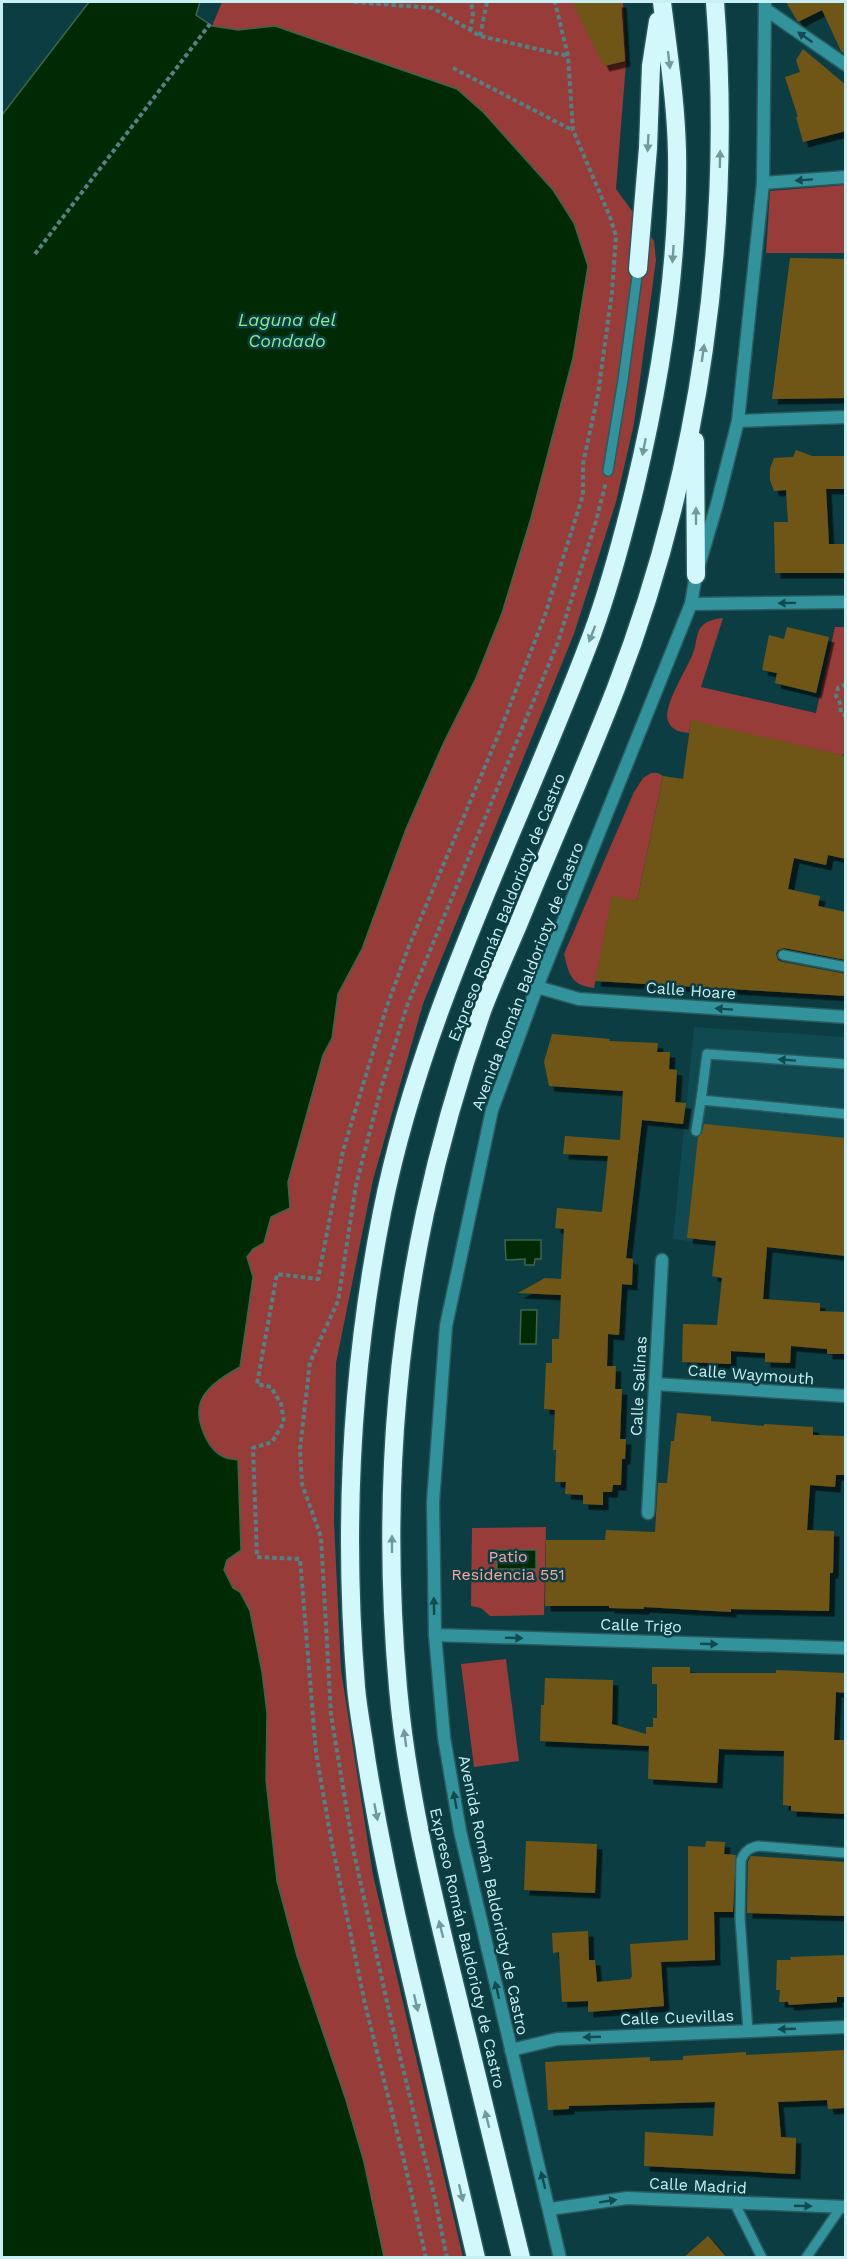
<svg xmlns="http://www.w3.org/2000/svg" width="847" height="2259" viewBox="0 0 847 2259" font-family="'Work Sans',sans-serif">
  <style>
    .built { fill: #10494f }
    .green { fill: #973c38 }
    .water { fill: #002a03; stroke: #3c654b; stroke-width: 1.5 }
    .building { fill: #705618; filter: url(#shadow) }
    .lines { fill: none; stroke-linecap: round; stroke-linejoin: round }
    .lane-casing { stroke: #2a5a5e; stroke-width: 12 }
    .street-casing { stroke: #2a5a5e; stroke-width: 15 }
    .highway-casing { stroke: #2a5a5e; stroke-width: 21 }
    .path { stroke: #538186; stroke-width: 4; stroke-dasharray: 4.5 3; stroke-linecap: butt }
    .lane { stroke: #32939d; stroke-width: 9 }
    .street { stroke: #32939d; stroke-width: 12 }
    .highway { stroke: #d2f8fc; stroke-width: 18 }
    .oneway { fill: #124a50 }
    .oneway2 { fill: #6f9a9f }
    .labels { text-anchor: middle; stroke-width: 5; stroke-linejoin: round; paint-order: stroke }
    .street-label { font-size: 16px; fill: #c7f0f4; stroke: #0c3d42 }
    .park-label { font-size: 16px; fill: #f9a59e; stroke: #0c3d42 }
    .water-label { font-size: 18px; font-style: italic; fill: #87f08c; stroke: #0c3d42 }
  </style>
  <defs>
    <filter id="shadow"><feDropShadow dx="5.5" dy="5.5" stdDeviation="0" flood-color="#0009"/></filter>
  </defs>
  <rect width="100%" height="100%" fill="#0c3d42"/>
  <!-- built -->
  <path class="built" d="M694 1027 845 1037V1261L673 1239Z"/>
  <!-- green -->
  <g class="green">
    <path d="M222 2H623L626 63 616 189 654 241 656 260 634 424 616 502 574 634 423 1004 373 1180 336 1363 334 1522 341 1670 373 1875 463 2257H384L364 2162 346 2100 297 1956 277 1881 266 1780 267 1713 255 1640 250 1611 240 1592 233 1588 224 1570 227 1560 234 1554 238 1460C234 1459 228 1459 224 1457 207 1449 194 1418 201 1401 207 1386 227 1374 240 1367L253 1277 247 1257 253 1249 264 1243 271 1217 290 1208 288 1182 323 1055 332 1038 338 994 362 949 406 829 444 742 476 678 553 190 484 113 457 89 275 26 238 30 212 26Z"/>
    <path d="M845 185V253H766L770 191Z"/>
    <path d="M723 618 701 687 816 713 835 627H845V754L841 755 691 721 689 733C681 732 673 731 669 723 660 709 688 668 693 653 696 646 696 637 699 630 704 621 714 619 723 618Z"/>
    <path d="M651 773H658L663 776 637 901 612 897 594 988C571 985 569 975 564 954L634 792 643 778Z"/>
    <path d="M546 1527 544 1615 490 1616 481 1608 471 1606 472 1528Z"/>
    <path d="M506 1659 519 1761 474 1767 461 1664Z"/>
  </g>
  <!-- water -->
  <g class="water">
    <path d="M89 2H200L196 15 212 26 238 30 275 26 457 89 484 113 553 190 574 223 588 266 573 358 531 518 502 613 476 678 444 742 406 829 362 949 338 994 332 1038 323 1055 288 1182 290 1208 271 1217 264 1243 253 1249 247 1257 253 1277 240 1367C227 1374 207 1386 201 1401 194 1418 207 1450 224 1457 228 1459 234 1459 238 1460L241 1550 227 1560 224 1570 233 1588 240 1592 250 1611 262 1672 267 1713 266 1780 277 1881 297 1956 346 2100 364 2162 384 2257H2V115Z"/>
    <path d="M505 1240H541V1259H535L534 1265H525V1259L506 1260Z"/>
    <path d="M521 1310H537L536 1344H520Z"/>
    <rect x="497" y="1550" width="39" height="19"/>
  </g>
  <!-- building -->
  <g class="building">
    <path d="M572 2H621L625 61 604 66Z"/>
    <path d="M786 2H843L846 9V55L841 51 822 10 798 22Z"/>
    <path d="M803 49 846 85V131L803 142 796 117H798L785 77 800 72 796 60Z"/>
    <path d="M790 258 846 259V398L772 399Z"/>
    <path d="M796 450 812 456H844L845 489H826L829 544H846V573H775L774 522H788L786 490 774 491 770 480V469L774 458 793 457Z"/>
    <path d="M787 627 829 637 816 693 775 683 777 673 762 670 769 635 784 639Z"/>
    <path d="M691 720 846 756V859L828 855 826 865 794 858 788 889 820 896 818 906 846 912V960L784 948 778 950 776 954 778 960 782 962 846 974V996L595 981 612 896 637 901 663 776 683 779Z"/>
    <path d="M552 1034 610 1039 609 1041 658 1043 657 1052H670L669 1069 677 1070 675 1102 686 1103 683 1124 642 1120 626 1258 633 1259 632 1285 622 1284 619 1335 608 1334 607 1366H616L615 1389H622L620 1439H626L625 1459H622L621 1485H613L612 1492H603V1505L583 1504V1495L565 1494 566 1482H555L556 1450H553L555 1410 544 1409 546 1363H552V1339H559L561 1295 518 1293 545 1278 561 1279 564 1229 555 1228 557 1208 602 1212 608 1156 563 1154 565 1136 620 1140 623 1091 549 1086 544 1062Z"/>
    <path d="M704 1124 846 1138V1256L767 1247 763 1299 820 1303V1311L846 1312V1354H827V1349L791 1346 790 1363 765 1362V1353L731 1351V1364L682 1362 683 1324 717 1325 722 1278 712 1276 716 1241 687 1238 698 1137 702 1133Z"/>
    <path d="M677 1413 711 1416V1421L764 1426V1424L813 1427V1435L846 1436V1475H836L835 1487 810 1485 807 1530 834 1531 833 1573H830L829 1611 731 1609V1612L644 1607V1609L609 1608V1606H545L546 1540H605L606 1530 655 1532 658 1483H667L671 1441H674Z"/>
    <path d="M652 1667H690V1673H776V1670L846 1673V1693L836 1692 834 1740H846V1814L791 1811V1806L783 1805 784 1751 719 1749 717 1783 648 1779 649 1746 540 1741 541 1705H544L545 1678 613 1680 612 1724 646 1734V1727H653V1718H657V1684H652Z"/>
    <path d="M526 1841 597 1844 595 1893 524 1890Z"/>
    <path d="M706 1841 725 1842 724 1854 736 1855 733 1912H714L715 1960 661 1962 664 2006 588 2012V2001L562 2002 559 1952 553 1953 552 1933 588 1931 589 1960H595L597 1982 630 1979 632 1976 630 1944 688 1940V1846L705 1847Z"/>
    <path d="M751 1856 846 1862V1916L747 1913 748 1862Z"/>
    <path d="M846 1955V1997H837V2002L789 2005 788 2002H779L780 1990H776L777 1960H791L790 1957Z"/>
    <path d="M846 2050 844 2108 828 2109 827 2100 778 2102 781 2137 796 2138 795 2174 644 2166 645 2132 713 2136 715 2102 569 2106V2109L548 2110 545 2062 650 2057V2061L683 2060V2056L746 2052V2055Z"/>
    <path d="M708 2236 727 2258H683Z"/>
  </g>
  <g class="lines">
    <defs>
      <g id="lane">
        <path d="M608 471 623 380 638 269"/>
        <path d="M783 955 846 967"/>
        <path d="M846 1064 707 1054 701 1100 846 1114"/>
        <path d="M696 1131 701 1100"/>
        <path d="M748 2031 740 1918 741 1860C745 1851 749 1848 758 1846L846 1853"/>
        <path d="M735 2204 762 2258"/>
        <path d="M806 2258 841 2207"/>
      </g>
      <g id="street">
        <path d="M765 9 846 65"/>
        <path d="M763 183 846 177"/>
        <path d="M738 421 846 417"/>
        <path d="M691 604 846 602"/>
        <path d="M537 987 579 999 846 1017"/>
        <path d="M655 1384 846 1396"/>
        <path d="M648 1513 662 1260"/>
        <path d="M435 1635 846 1648"/>
        <path d="M511 2050 557 2039 846 2027"/>
        <path d="M550 2209 627 2198 846 2207"/>
        <path d="M560 2258 460 1831 444 1737 435 1635 433 1502 446 1326 492 1110 537 987 691 604 696 575 717 504 738 421 763 183 765 2"/>
      </g>
      <g id="highway">
        <path d="M638 269 648 148 651 66 658 21"/>
        <path d="M695 441 696 575"/>
        <path d="M476 2258C453 2159 430 2061 407 1962 391 1894 377 1826 366 1757 363 1734 358 1711 356 1687 343 1528 351 1369 382 1212 422 1009 521 825 593 632 610 585 623 536 635 487 661 378 679 264 677 152 676 102 668 51 662 2"/>
        <path d="M521 2258C499 2167 477 2076 455 1986 431 1888 407 1788 398 1688 384 1530 392 1368 425 1213 440 1144 459 1077 482 1011 493 982 506 953 518 925 550 846 585 768 616 688 700 470 733 234 715 2"/>
      </g>
    </defs>
    <!-- lane casing -->
    <use href="#lane" class="lane-casing"/>
    <!-- street casing -->
    <use href="#street" class="street-casing"/>
    <!-- highway casing -->
    <use href="#highway" class="highway-casing"/>
    <!-- path -->
    <g class="path">
      <path d="M354 2 433 8 480 36 568 56"/>
      <path d="M470 31 473 14 471 2"/>
      <path d="M480 36 487 2"/>
      <path d="M453 68 572 130"/>
      <path d="M35 254 210 24"/>
      <path d="M846 684 838 688 836 696 840 703 841 713 846 716"/>
      <path d="M426 2258 403 2156 365 2004 331 1839 316 1752 300 1559 257 1557 253 1448 272 1442 284 1422 281 1404 271 1387 257 1384 277 1274 318 1279 343 1151 386 1009 409 946 500 731 545 615 583 495V464L598 394 612 292 616 236 610 217 573 130 568 56 555 2"/>
      <path d="M447 2258 435 2199 391 2020 354 1853 331 1715 321 1537 302 1484 300 1449 310 1362 338 1301 356 1185 382 1085 407 1006 558 642 596 521 606 482"/>
    </g>
    <!-- lane -->
    <use href="#lane" class="lane"/>
    <!-- street -->
    <use href="#street" class="street"/>
    <!-- highway -->
    <use href="#highway" class="highway"/>
  </g>
  <!-- one-way arrows -->
  <defs><path id="oneway-solid" d="M-6-.8H1V-3.2L6.5 0L1 3.2V.8H-6Z" transform="scale(1.5)"/></defs>
  <g class="oneway">
    <use href="#oneway-solid" transform="translate(805 37) rotate(-145)"/>
    <use href="#oneway-solid" transform="translate(804 180) rotate(176)"/>
    <use href="#oneway-solid" transform="translate(787 603) rotate(179)"/>
    <use href="#oneway-solid" transform="translate(724 1009) rotate(-176)"/>
    <use href="#oneway-solid" transform="translate(787 1060) rotate(-176)"/>
    <use href="#oneway-solid" transform="translate(434 1606) rotate(-91)"/>
    <use href="#oneway-solid" transform="translate(514 1638) rotate(2)"/>
    <use href="#oneway-solid" transform="translate(709 1644) rotate(2)"/>
    <use href="#oneway-solid" transform="translate(455 1800) rotate(-100)"/>
    <use href="#oneway-solid" transform="translate(497 1990) rotate(-103)"/>
    <use href="#oneway-solid" transform="translate(787 2029) rotate(178)"/>
    <use href="#oneway-solid" transform="translate(592 2037) rotate(178)"/>
    <use href="#oneway-solid" transform="translate(543 2180) rotate(-104)"/>
    <use href="#oneway-solid" transform="translate(608 2201) rotate(-9)"/>
    <use href="#oneway-solid" transform="translate(803 2206) rotate(2)"/>
  </g>
  <g class="oneway2">
    <use href="#oneway-solid" transform="translate(669 60) rotate(83)"/>
    <use href="#oneway-solid" transform="translate(648 143) rotate(93)"/>
    <use href="#oneway-solid" transform="translate(720 159) rotate(-89)"/>
    <use href="#oneway-solid" transform="translate(673 254) rotate(94)"/>
    <use href="#oneway-solid" transform="translate(703 353) rotate(-82)"/>
    <use href="#oneway-solid" transform="translate(644 447) rotate(101)"/>
    <use href="#oneway-solid" transform="translate(696 516) rotate(-90)"/>
    <use href="#oneway-solid" transform="translate(592 634) rotate(111)"/>
    <use href="#oneway-solid" transform="translate(392 1544) rotate(-90)"/>
    <use href="#oneway-solid" transform="translate(405 1738) rotate(-98)"/>
    <use href="#oneway-solid" transform="translate(376 1812) rotate(79)"/>
    <use href="#oneway-solid" transform="translate(441 1929) rotate(-104)"/>
    <use href="#oneway-solid" transform="translate(416 2003) rotate(77)"/>
    <use href="#oneway-solid" transform="translate(487 2119) rotate(-104)"/>
    <use href="#oneway-solid" transform="translate(461 2193) rotate(77)"/>
  </g>
  <g class="labels">
    <!-- street labels -->
    <g class="street-label">
      <text transform="translate(506 907) rotate(-68)" y="6">Expreso Román Baldorioty de Castro</text>
      <text transform="translate(527 976) rotate(-69)" y="6">Avenida Román Baldorioty de Castro</text>
      <text transform="translate(691 990) rotate(4)" y="6">Calle Hoare</text>
      <text transform="translate(751 1374) rotate(4)" y="6">Calle Waymouth</text>
      <text transform="translate(638 1386) rotate(-87)" y="6">Calle Salinas</text>
      <text transform="translate(641 1625) rotate(2)" y="6">Calle Trigo</text>
      <text transform="translate(494 1895) rotate(78)" y="6">Avenida Román Baldorioty de Castro</text>
      <text transform="translate(468 1948) rotate(77)" y="6">Expreso Román Baldorioty de Castro</text>
      <text transform="translate(677 2017) rotate(-2)" y="6">Calle Cuevillas</text>
      <text transform="translate(698 2185) rotate(3)" y="6">Calle Madrid</text>
    </g>
    <!-- park labels -->
    <g class="park-label">
      <text x="508" y="1562">Patio<tspan x="508" dy="18">Residencia 551</tspan></text>
    </g>
    <!-- water labels -->
    <g class="water-label">
      <text x="287" y="326">Laguna del<tspan x="287" dy="21">Condado</tspan></text>
    </g>
  </g>
  <!-- border -->
  <rect width="847" height="2259" fill="none" stroke="#c7f0f4" stroke-width="6"/>
</svg>
